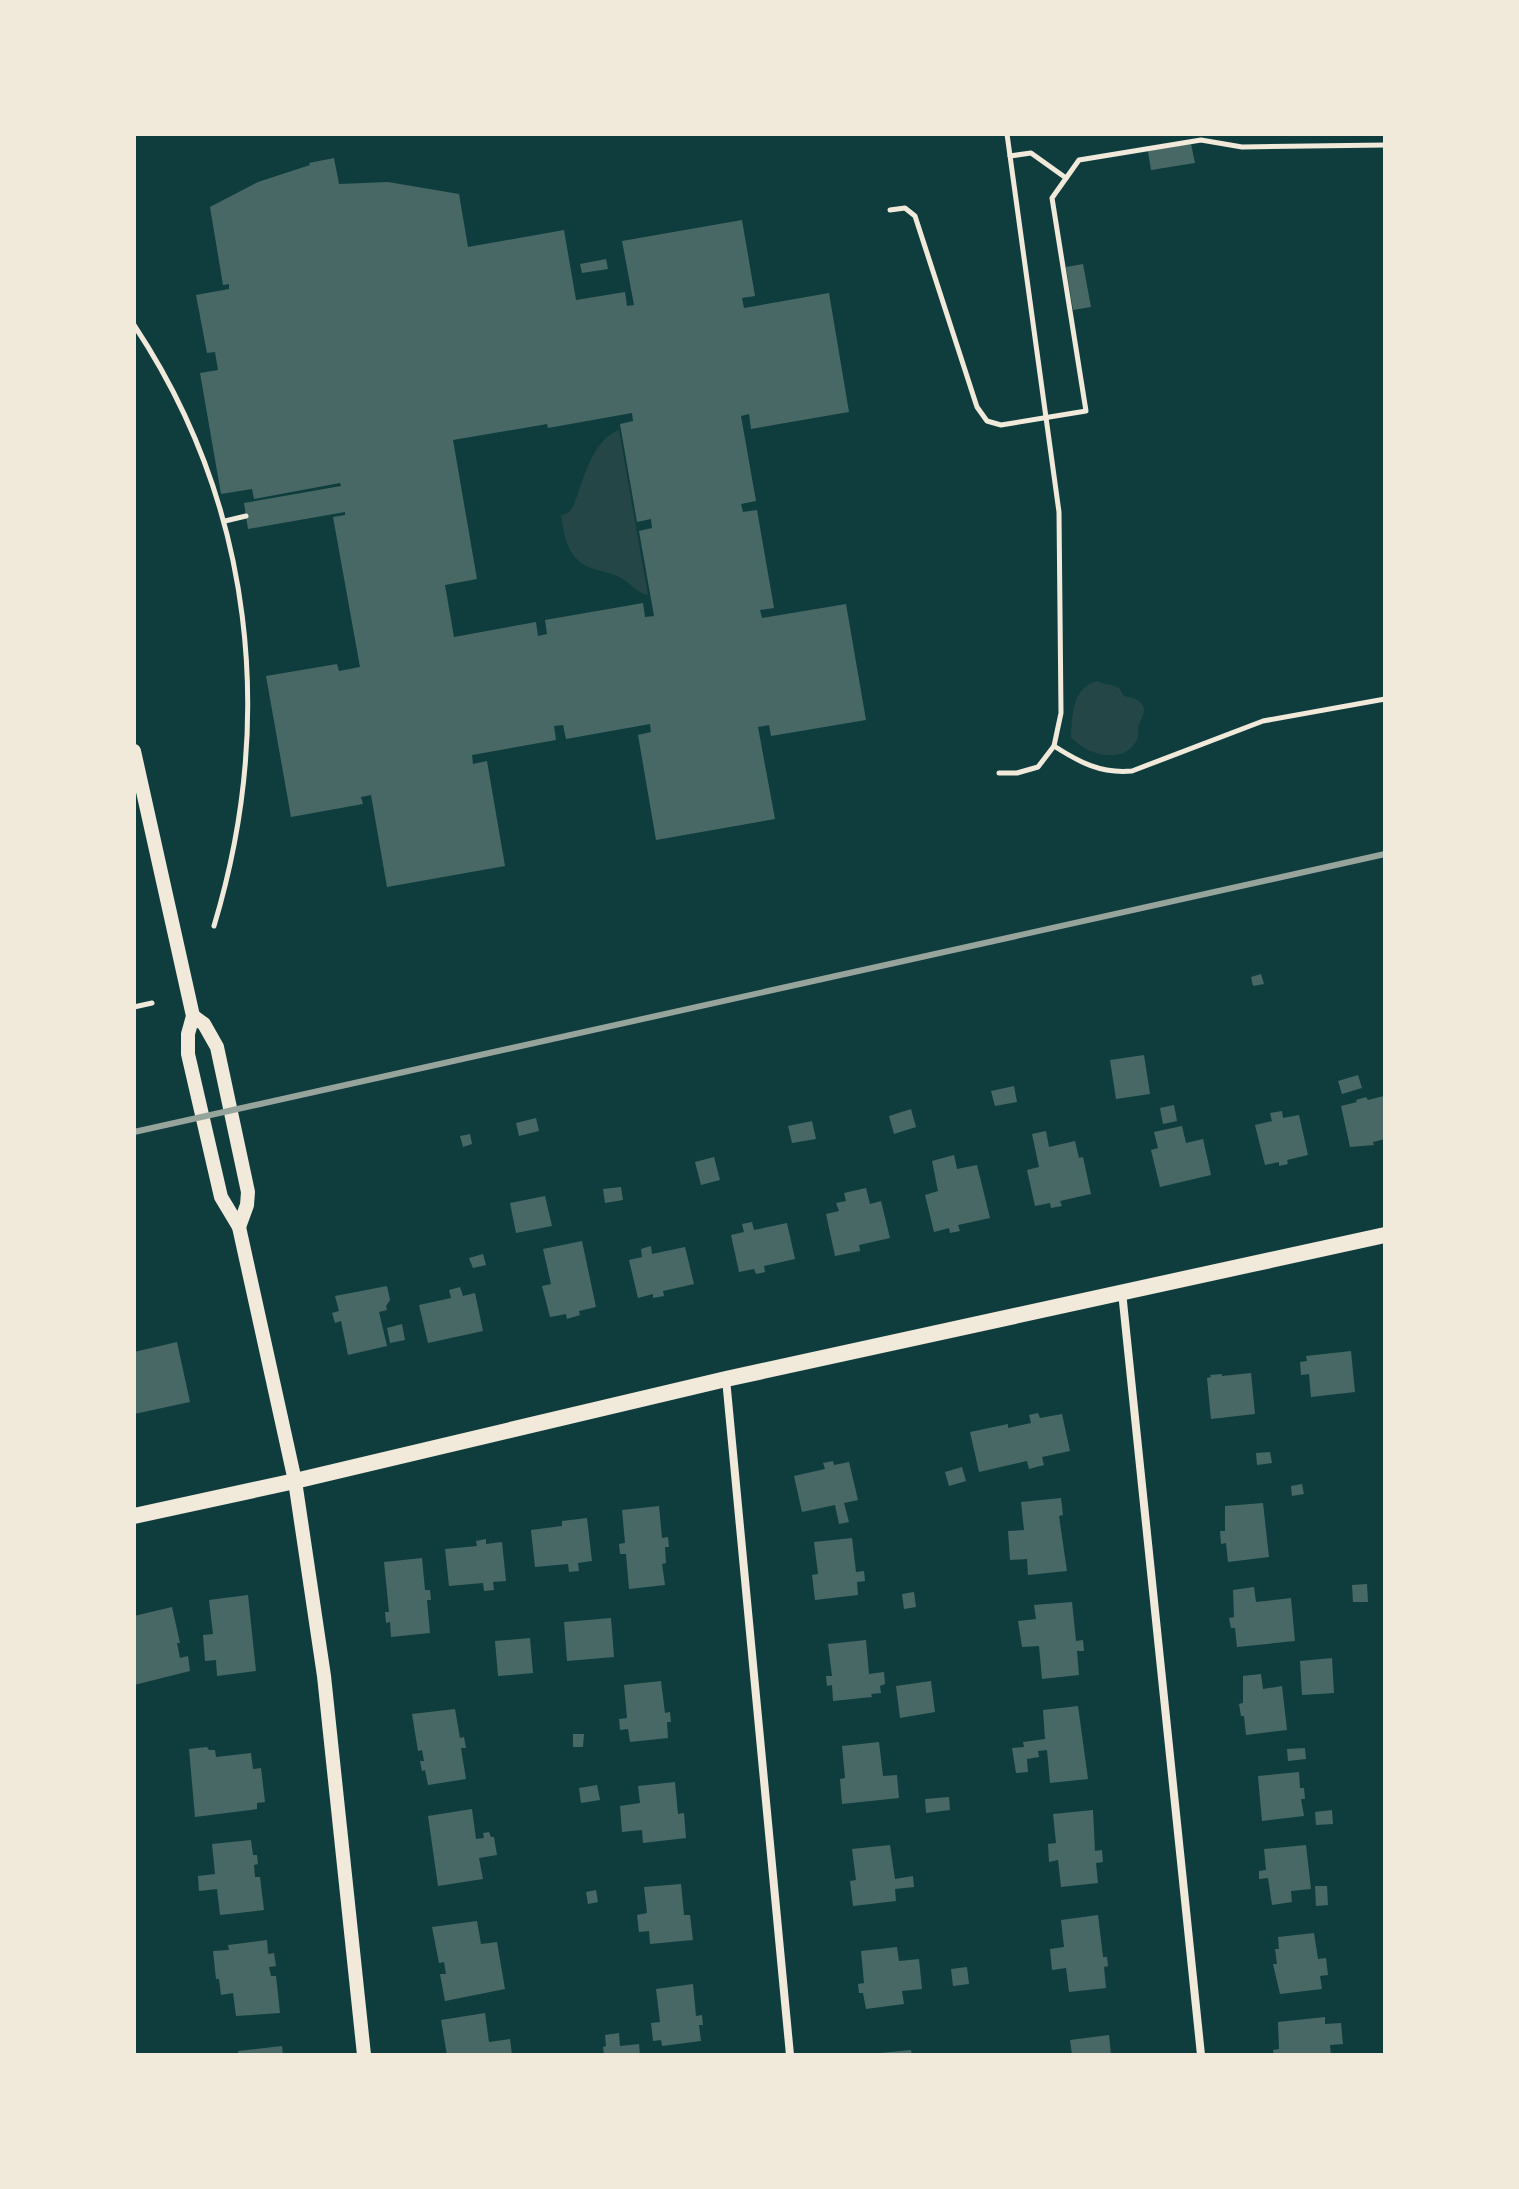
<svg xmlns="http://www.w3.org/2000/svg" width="1519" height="2189" viewBox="0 0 1519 2189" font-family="'Noto Sans',sans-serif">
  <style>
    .green { fill: #244646 }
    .building { fill: #486865; fill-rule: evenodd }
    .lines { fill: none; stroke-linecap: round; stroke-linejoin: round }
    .path { stroke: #f1e9da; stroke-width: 5 }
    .minor { stroke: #f1e9da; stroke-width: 8 }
    .tertiary { stroke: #f1e9da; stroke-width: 14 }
    .secondary { stroke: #f1e9da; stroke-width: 16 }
    .rail { stroke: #97a49c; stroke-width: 6 }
  </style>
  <rect width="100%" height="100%" fill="#0f3d3e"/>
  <!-- green -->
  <g class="green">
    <path d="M619 430 648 595C637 593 630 583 621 578 611 572 601 572 591 568 568 560 564 536 561 515L568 513 573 507C583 483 591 440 619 430Z"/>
    <path d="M1097 681C1104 685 1114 684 1120 689 1121 691 1122 693 1123 695 1128 698 1135 697 1140 702 1148 710 1142 716 1139 724 1137 730 1140 736 1136 742 1121 765 1087 755 1071 737 1072 717 1072 687 1097 681Z"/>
  </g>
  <!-- building -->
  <g class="building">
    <path d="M1191 144 1195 163 1151 170 1148 151Z"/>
    <path d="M334 158 339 184 388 182 459 194 468 247 564 230 576 300 625 292 627 306 634 305 622 241 742 220 755 296 742 298 744 308 829 293 849 412 751 429 749 414 741 416 756 501 741 504 743 512 757 510 774 608 760 610 762 618 846 604 866 720 771 736 769 725 758 727 775 819 656 840 638 735 651 732 650 724 566 739 563 725 554 726 556 740 472 755 473 764 487 761 505 866 387 887 371 795 361 797 363 804 291 817 266 676 337 664 339 671 360 667 333 517 345 515V512L248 529 244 503 341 486 340 483 254 499 252 489 221 494 200 373 218 370 215 352 207 353 196 295 229 289V284L223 285 210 207 258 182 310 165 309 163ZM632 413 633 421 620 424 637 522 651 519 652 528 639 531 654 616 645 617 643 603 545 620 547 634 538 636 536 622 454 637 445 585 477 579 453 440 547 424 548 428Z"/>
    <path d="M606 259 608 269 582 273 580 264Z"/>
    <path d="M1083 264 1091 307 1073 310 1066 267Z"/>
    <path d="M1261 974 1264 984 1253 986 1251 977Z"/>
    <path d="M1144 1055 1150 1094 1116 1099 1110 1060Z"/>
    <path d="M1358 1075 1362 1088 1342 1094 1338 1081Z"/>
    <path d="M1014 1086 1017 1102 995 1106 991 1091Z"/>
    <path d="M1384 1096 1385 1139 1373 1142 1374 1145 1350 1147 1341 1106 1357 1102 1356 1100 1366 1097 1368 1100Z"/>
    <path d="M1174 1105 1177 1121 1163 1124 1160 1108Z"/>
    <path d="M911 1109 916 1127 894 1134 889 1116Z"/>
    <path d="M1282 1111 1283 1118 1299 1115 1308 1155 1287 1160 1288 1164 1279 1166V1162L1265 1165 1255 1125 1272 1121 1270 1113Z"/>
    <path d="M536 1118 539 1131 519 1136 516 1123Z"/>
    <path d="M812 1121 816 1139 792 1143 788 1126Z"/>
    <path d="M1182 1126 1186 1143 1203 1139 1211 1175 1160 1187 1151 1150 1158 1148 1154 1132Z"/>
    <path d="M1046 1131 1049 1147 1075 1141 1079 1158 1083 1157 1091 1194 1060 1201 1062 1206 1051 1208 1050 1203 1035 1206 1027 1170 1039 1167 1032 1134Z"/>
    <path d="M470 1134 472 1144 463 1147 460 1136Z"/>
    <path d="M954 1155 957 1169 977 1165 990 1218 958 1225 960 1231 950 1233 949 1228 934 1232 925 1195 938 1191 932 1161Z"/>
    <path d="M714 1157 720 1180 701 1185 695 1162Z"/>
    <path d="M621 1187 623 1200 605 1203 603 1189Z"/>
    <path d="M866 1188 870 1204 881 1201 890 1238 859 1245 860 1251 835 1256 826 1214 839 1211 836 1203 846 1201 844 1193Z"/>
    <path d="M545 1196 552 1226 516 1233 510 1203Z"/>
    <path d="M752 1222 754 1230 787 1223 795 1259 764 1266 765 1272 756 1274 754 1269 739 1272 731 1235 744 1232 742 1224Z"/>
    <path d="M582 1241 596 1307 579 1311 580 1315 567 1319 566 1314 550 1317 542 1286 551 1284 543 1249Z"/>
    <path d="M651 1246 652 1254 685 1247 694 1284 663 1291 664 1296 653 1298V1294L638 1298 629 1260 642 1257 641 1249Z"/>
    <path d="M483 1254 486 1265 473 1268 469 1258Z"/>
    <path d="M387 1286 390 1300 386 1306 387 1310 379 1312 387 1346 348 1355 341 1321 335 1323 332 1313 339 1311 335 1296Z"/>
    <path d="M460 1287 463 1296 475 1293 483 1331 428 1343 419 1305 451 1298 449 1290Z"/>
    <path d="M402 1324 405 1340 390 1343 387 1328Z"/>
    <path d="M177 1342 190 1402 134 1414V1352Z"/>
    <path d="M1351 1351 1355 1392 1311 1397 1309 1374 1301 1375 1300 1362 1307 1361 1306 1356Z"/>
    <path d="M1251 1373 1255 1414 1211 1419 1207 1378 1211 1377 1210 1375 1222 1374V1376Z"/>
    <path d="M1038 1413 1040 1418 1062 1414 1070 1451 1042 1457 1044 1465 1029 1469 1027 1461 979 1472 970 1432 1008 1424V1428L1031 1423 1029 1415Z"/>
    <path d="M1270 1452 1272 1463 1257 1465 1256 1453Z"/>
    <path d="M833 1461 834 1465 849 1462 858 1500 844 1503 849 1522 839 1524 835 1505 802 1512 794 1476 825 1469 823 1463Z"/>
    <path d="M962 1467 966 1481 949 1486 945 1472Z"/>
    <path d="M1302 1484 1304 1494 1292 1496 1291 1486Z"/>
    <path d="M1061 1498 1063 1515 1059 1516 1067 1571 1028 1575 1027 1559 1010 1560 1008 1531 1024 1530 1021 1502Z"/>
    <path d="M1263 1503 1269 1557 1228 1562 1226 1543 1221 1544 1220 1531H1225V1506Z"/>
    <path d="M659 1506 662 1538 668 1537 669 1547H665L666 1563 662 1564 665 1585 629 1589 626 1554H620L619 1544 625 1543 622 1510Z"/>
    <path d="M587 1518 592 1561 578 1563 579 1571 569 1572 568 1564 535 1567 531 1530 562 1526V1521Z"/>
    <path d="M852 1538 856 1572 864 1571 865 1581 857 1582 858 1595 815 1600 812 1575 818 1574 814 1542Z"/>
    <path d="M486 1539V1544L502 1542 506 1581 493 1582 494 1590 484 1591 483 1583 449 1586 445 1549 477 1546 476 1541Z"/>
    <path d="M422 1558 425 1590H430L431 1600H427L430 1633 391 1637 390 1622 386 1623 385 1612H389L384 1562Z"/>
    <path d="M1367 1584 1368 1602H1353L1352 1585Z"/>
    <path d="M1254 1587 1256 1602 1291 1598 1295 1641 1237 1647 1235 1628H1231L1229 1618 1234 1617 1233 1590Z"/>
    <path d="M914 1592 916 1607 904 1609 902 1594Z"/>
    <path d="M248 1595 256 1671 217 1676 216 1660 205 1661 203 1635 213 1634 209 1600Z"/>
    <path d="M1072 1602 1076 1641 1083 1640 1084 1651H1077L1079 1675 1042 1679 1039 1646 1022 1647 1018 1621 1036 1619 1034 1605Z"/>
    <path d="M172 1607 180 1643H177L180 1658 188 1656 190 1671 134 1685V1616Z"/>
    <path d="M611 1618 614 1657 567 1661 564 1622Z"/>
    <path d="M530 1638 533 1673 498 1676 495 1641Z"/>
    <path d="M866 1640 869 1674 884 1672 885 1684 880 1686 881 1693 871 1694 872 1697 833 1701 832 1685 827 1686 826 1676H832L828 1644Z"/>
    <path d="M1332 1658 1334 1693 1302 1695 1300 1661Z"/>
    <path d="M1261 1674 1263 1689 1282 1686 1287 1730 1246 1735 1244 1716H1241L1239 1704 1243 1703V1676Z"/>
    <path d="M661 1681 665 1713 670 1712 671 1722H667L668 1738 630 1742 628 1729 620 1730 619 1719 627 1718 624 1685Z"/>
    <path d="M931 1681 935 1712 900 1718 896 1686Z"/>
    <path d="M1078 1706 1088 1779 1050 1783 1047 1750 1038 1751 1039 1757 1027 1759 1028 1772 1016 1773 1012 1748 1024 1747 1023 1742 1045 1739 1043 1710Z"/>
    <path d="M455 1709 460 1738 464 1737 466 1748H461L466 1779 428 1785 425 1770 422 1771 420 1761H424L422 1750 418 1751 412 1714Z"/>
    <path d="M573 1734H584L583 1747H573Z"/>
    <path d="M879 1742 883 1776 897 1775 899 1798 842 1804 840 1779 845 1778 842 1746Z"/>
    <path d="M207 1747 209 1750H215L216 1757 251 1753 253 1769 261 1768 265 1802 257 1803V1809L195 1817 189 1749Z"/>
    <path d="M1305 1748 1306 1759 1288 1761 1287 1749Z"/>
    <path d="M1299 1772 1300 1788H1304L1305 1799H1301L1304 1816 1262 1821 1258 1776Z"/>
    <path d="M675 1782 678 1814 684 1813 686 1838 643 1843 642 1830 622 1832 620 1806 640 1803 638 1786Z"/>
    <path d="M597 1785 600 1800 581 1803 579 1788Z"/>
    <path d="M949 1797 950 1810 926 1813 925 1799Z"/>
    <path d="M472 1809 476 1839 484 1838 483 1833 489 1832 491 1837H494L497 1855 479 1858 483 1879 438 1886 428 1816Z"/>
    <path d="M1093 1810 1095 1851 1102 1850 1103 1862 1096 1863 1098 1883 1061 1887 1058 1860 1049 1862 1048 1844 1056 1843 1053 1814Z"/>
    <path d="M1332 1810 1333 1824 1316 1825 1315 1812Z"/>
    <path d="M251 1840 253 1855H257L258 1864 254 1865 255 1877H260L264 1910 220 1915 217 1889 199 1891 198 1876 215 1874 212 1844Z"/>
    <path d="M890 1845 895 1879 913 1876 914 1887 895 1889 896 1901 853 1906 850 1881 856 1880 852 1849Z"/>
    <path d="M1306 1845 1311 1889 1291 1891 1292 1902 1272 1905 1268 1878 1259 1879V1871L1266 1870 1264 1849Z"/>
    <path d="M681 1884 684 1915H690L693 1940 650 1944 649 1931 639 1932 637 1915 647 1913 644 1887Z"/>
    <path d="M1315 1886H1327L1328 1905 1316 1906Z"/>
    <path d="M596 1890 598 1902 588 1904 586 1892Z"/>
    <path d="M1098 1915 1103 1957H1107L1108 1966 1104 1967 1106 1988 1069 1992 1066 1968 1052 1970 1050 1949 1064 1947 1061 1920Z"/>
    <path d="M477 1921 481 1944 497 1942 505 1989 445 2001 440 1974H446L444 1962 439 1963 432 1927Z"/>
    <path d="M1314 1933 1318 1959 1326 1958 1328 1975 1320 1976 1322 1989 1280 1994 1273 1964H1277L1275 1949H1279L1278 1937Z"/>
    <path d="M267 1940 268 1954 274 1953 276 1966 269 1967 271 1976H276L280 2013 236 2016 233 1993 221 1995 219 1979H216L213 1951 229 1950 228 1945Z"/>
    <path d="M897 1947 899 1961 919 1959 922 1989 902 1991 904 2004 866 2009 863 1993H859L858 1984 864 1983 861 1951Z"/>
    <path d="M967 1967 969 1984 953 1986 951 1969Z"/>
    <path d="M693 1984 696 2016 702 2015 703 2025H699L701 2041 662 2046 661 2040 653 2041 651 2023 660 2022 656 1989Z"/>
    <path d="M485 2013 489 2042 510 2039 512 2055H447L441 2020Z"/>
    <path d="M1325 2017V2024L1341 2023 1343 2044 1330 2045 1331 2055H1274L1273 2050 1279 2049 1278 2022Z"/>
    <path d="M619 2033 620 2046 639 2044 640 2055H604L603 2047 606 2046 605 2035Z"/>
    <path d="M1109 2035 1111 2055H1072L1070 2040Z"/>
    <path d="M282 2046 283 2055H239L238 2051Z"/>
    <path d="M911 2050 912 2055H880V2053Z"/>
  </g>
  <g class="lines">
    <!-- path -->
    <g class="path">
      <path d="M1010 156 1031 153 1066 178"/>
      <path d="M890 210 905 208 915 216 977 407 987 421 1001 425 1086 411 1052 198 1079 160 1201 140 1242 147 1385 145"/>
      <path d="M134 325C254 506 276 720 214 926"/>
      <path d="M225 521 246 516"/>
      <path d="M1054 746C1079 762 1101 774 1132 771L1263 721 1385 699"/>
      <path d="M999 773H1017L1038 767 1054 746 1061 713 1059 512 1007 134"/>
      <path d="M134 1007 152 1003"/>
    </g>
    <!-- minor -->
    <g class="minor">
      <path d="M1122 1292 1201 2055"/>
      <path d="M726 1379 790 2055"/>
    </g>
    <!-- tertiary -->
    <g class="tertiary">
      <path d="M134 751 193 1016 188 1034V1054L221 1197 239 1227 295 1481 324 1676 364 2055"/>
      <path d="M193 1016 204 1024 217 1047 248 1192 247 1205 239 1227"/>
    </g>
    <!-- secondary -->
    <path class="secondary" d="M134 1516 295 1481 726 1379 1385 1235"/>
    <!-- rail -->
    <path class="rail" d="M134 1132 1385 854"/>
  </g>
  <!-- border -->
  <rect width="1519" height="2189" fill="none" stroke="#f1e9da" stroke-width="272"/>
</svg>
